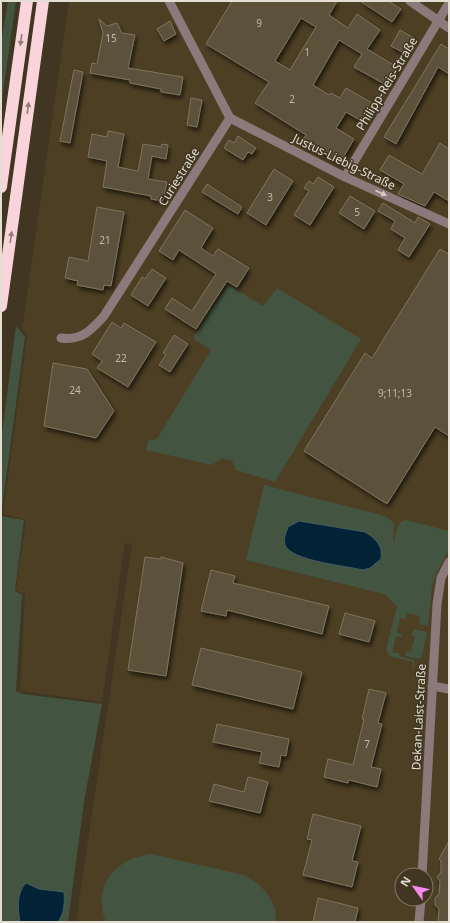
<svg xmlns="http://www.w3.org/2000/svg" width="450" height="923" viewBox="0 0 450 923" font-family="'Noto Sans',sans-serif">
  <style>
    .built { fill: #4d3f23; fill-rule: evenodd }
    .green { fill: #435541 }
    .water { fill: #022336; stroke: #465b64 }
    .building { fill: #5b513a; stroke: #7f745d; fill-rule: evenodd; filter: url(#shadow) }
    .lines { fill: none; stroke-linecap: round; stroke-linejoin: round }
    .minor { stroke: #8b797c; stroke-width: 9 }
    .highway { stroke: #f9d5db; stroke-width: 12 }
    .oneway { fill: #937e75 }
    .oneway2 { fill: #d7cec4 }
    .labels { text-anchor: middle; stroke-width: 3; stroke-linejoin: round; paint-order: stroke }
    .number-label { font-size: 10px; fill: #c2baab }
    .street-label { font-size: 12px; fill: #e4ddd1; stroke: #403621 }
  </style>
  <defs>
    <filter id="shadow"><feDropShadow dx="2" dy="3.5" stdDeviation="2" flood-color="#0009"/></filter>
  </defs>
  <rect width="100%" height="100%" fill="#403621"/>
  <!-- built -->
  <path class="built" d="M69 1H449V922H76L132 544 125 543 102 702 20 691 25 594 16 590 26 520 3 514 27 337 22 330ZM402 875H426V899H402Z"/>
  <!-- green -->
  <g class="green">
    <path d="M8 1H16L1 107V43Z"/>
    <path d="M228 285 263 306 277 288 361 339 275 482 236 470 232 461 222 458 212 465 146 450 148 441 157 439 211 350 193 338Z"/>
    <path d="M16 326 25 337 1 516 24 520 15 591 22 595 16 691 23 694 102 704 84 802 68 922H1V441Z"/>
    <path d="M264 485 385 516 394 523 393 544 398 526 402 521 406 520 449 531V550L438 570 432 586 428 626 419 624 420 616 407 613 406 619 400 618 397 632 402 634 401 637 396 636 392 652 400 654 399 656 414 660 415 662 413 671V662L390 656 386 650 397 606 384 594 246 560Z"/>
    <path d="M414 629 427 632 422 656 419 659 405 656 406 651 411 652 415 636 411 635Z"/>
    <path d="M151 854 244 875C262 885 277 899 276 922H106C91 886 116 858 151 854Z"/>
  </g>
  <!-- water -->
  <g class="water">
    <path d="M299 521 365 532C376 539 383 545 381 559L370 568 363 570C347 566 291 561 285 545 283 539 286 533 288 527Z"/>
    <path d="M26 883 39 889 64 892C65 902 64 914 58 922H20C18 909 16 894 26 883Z"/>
  </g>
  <!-- building -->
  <g class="building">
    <path d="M232 1H337L329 15 348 28 357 14 380 30 367 49 397 67 386 85 354 67 362 54 339 40 313 85 329 95 331 93 340 98 346 88 374 104 363 122 346 112 336 128 354 139 340 163 312 146 311 148 301 142 306 135 255 103 269 82 206 44ZM301 18 316 27 290 70 275 61Z"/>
    <path d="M360 1H388L401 9 392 22Z"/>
    <path d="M99 19 107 26 117 23 122 33 135 35 128 68 183 77 180 95 161 92V89L130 83V80L90 73 92 63 97 64 103 33Z"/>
    <path d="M170 21 176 34 164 41 157 29Z"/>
    <path d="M400 30 414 38 404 53 391 46Z"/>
    <path d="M441 44 449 49V74L438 67 396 144 384 137Z"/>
    <path d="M74 70 83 72 70 143 60 141Z"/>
    <path d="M191 98 202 100 197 127 187 125Z"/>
    <path d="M108 131 124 134 118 167 138 171 143 144 161 147 162 144 168 145 166 159 152 156 148 179 167 182 163 201 151 199V196L103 187 107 161 88 157 92 134 107 137Z"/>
    <path d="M238 136 256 148 252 154 248 152 243 160 224 148 229 140 234 143Z"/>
    <path d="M440 143 449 149V201L434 192 425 206 398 194 404 184 380 170 389 155 422 174Z"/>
    <path d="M274 169 293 181 266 225 247 213Z"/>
    <path d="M318 177 334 187 310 225 294 215 309 191 304 188 309 181 313 184Z"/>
    <path d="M207 184 242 207 238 214 202 192Z"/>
    <path d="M350 196 375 211 364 229 339 213Z"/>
    <path d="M383 203 415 223 418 217 430 224 409 257 398 250 405 238 391 229 395 221 378 211Z"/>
    <path d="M97 207 124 212 111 286 104 285 103 290 77 285 78 281 65 278 69 257 88 261Z"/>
    <path d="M185 210 213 228 201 248 213 256 218 249 249 268 237 287 227 281 196 329 165 309 172 298 192 311 216 274 179 250 173 260 159 251Z"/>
    <path d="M440 249 449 254V436L435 427 387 504 304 451 365 353 372 358Z"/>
    <path d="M152 269 166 278 148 306 131 295 142 277 145 279Z"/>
    <path d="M112 322 121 328 124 323 156 342 128 387 97 368 102 361 92 354Z"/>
    <path d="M174 335 188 344 170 372 159 365 166 355 163 353Z"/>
    <path d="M53 363 87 369 114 411 96 438 44 426Z"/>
    <path d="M145 557 161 559V557L183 563 166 676 128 670Z"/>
    <path d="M211 570 235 576 233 583 329 606 322 634 227 610 226 616 201 611Z"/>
    <path d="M345 613 375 621 369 642 339 634Z"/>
    <path d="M201 648 302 672 293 709 192 685Z"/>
    <path d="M369 689 386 693 378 723 382 724 371 767 381 769 377 787 349 780 348 783 324 777 328 759 353 765 364 719H362Z"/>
    <path d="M217 724 289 739 286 756 281 755 279 767 259 763 262 752 213 742Z"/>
    <path d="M248 777 268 782 260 813 209 801 214 784 244 792Z"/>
    <path d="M313 814 361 826 352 861 358 862 352 887 303 875 312 840 307 839Z"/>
    <path d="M449 841V922H438L439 909 435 905V898L439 894 440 881 437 877 441 872V861L439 859Z"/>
    <path d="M318 898 358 908 355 922H313Z"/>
  </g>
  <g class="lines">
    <!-- minor -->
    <g class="minor">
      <path d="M410 1 449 28"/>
      <path d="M230 118 345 177 449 224"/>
      <path d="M345 177 449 3"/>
      <path d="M61 338C82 341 91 330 104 316L230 118 169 1"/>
      <path d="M432 686 449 689"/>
      <path d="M422 875 437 604 441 578 449 562"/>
      <path d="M419 922 421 899"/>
    </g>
    <!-- highway -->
    <g class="highway">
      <path d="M1 187 27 1"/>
      <path d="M1 306 43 1"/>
    </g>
  </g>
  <!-- one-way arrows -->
  <defs><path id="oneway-solid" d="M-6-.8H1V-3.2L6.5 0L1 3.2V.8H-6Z"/></defs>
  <g class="oneway">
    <use href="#oneway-solid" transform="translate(21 40) rotate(98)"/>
    <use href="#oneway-solid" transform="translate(28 108) rotate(-82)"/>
    <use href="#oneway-solid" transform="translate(11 237) rotate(-82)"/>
  </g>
  <use class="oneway2" href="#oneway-solid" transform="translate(381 193) rotate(24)"/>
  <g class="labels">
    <!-- number labels -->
    <g class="number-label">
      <text x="259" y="27">9</text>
      <text x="111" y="42">15</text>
      <text x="307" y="56">1</text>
      <text x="292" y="103">2</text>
      <text x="270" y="201">3</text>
      <text x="357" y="216">5</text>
      <text x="105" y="244">21</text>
      <text x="121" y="362">22</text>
      <text x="75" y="394">24</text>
      <text x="395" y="397">9;11;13</text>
      <text x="367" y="748">7</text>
    </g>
    <!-- street labels -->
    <g class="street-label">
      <text transform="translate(387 84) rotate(-59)" y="4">Philipp-Reis-Straße</text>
      <text transform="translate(344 162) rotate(26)" y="4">Justus-Liebig-Straße</text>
      <text transform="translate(179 177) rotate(-58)" y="4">Curiestraße</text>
      <text transform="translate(419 717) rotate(-87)" y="4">Dekan-Laist-Straße</text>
    </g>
  </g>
  <!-- border -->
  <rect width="450" height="923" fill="none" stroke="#e4ddd1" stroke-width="4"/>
  <!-- north arrow -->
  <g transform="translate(414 887) rotate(303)"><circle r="19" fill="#403621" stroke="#827967"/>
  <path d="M0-3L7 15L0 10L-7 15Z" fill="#f589ef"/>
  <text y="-6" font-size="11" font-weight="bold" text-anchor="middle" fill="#e4ddd1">N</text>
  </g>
</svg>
